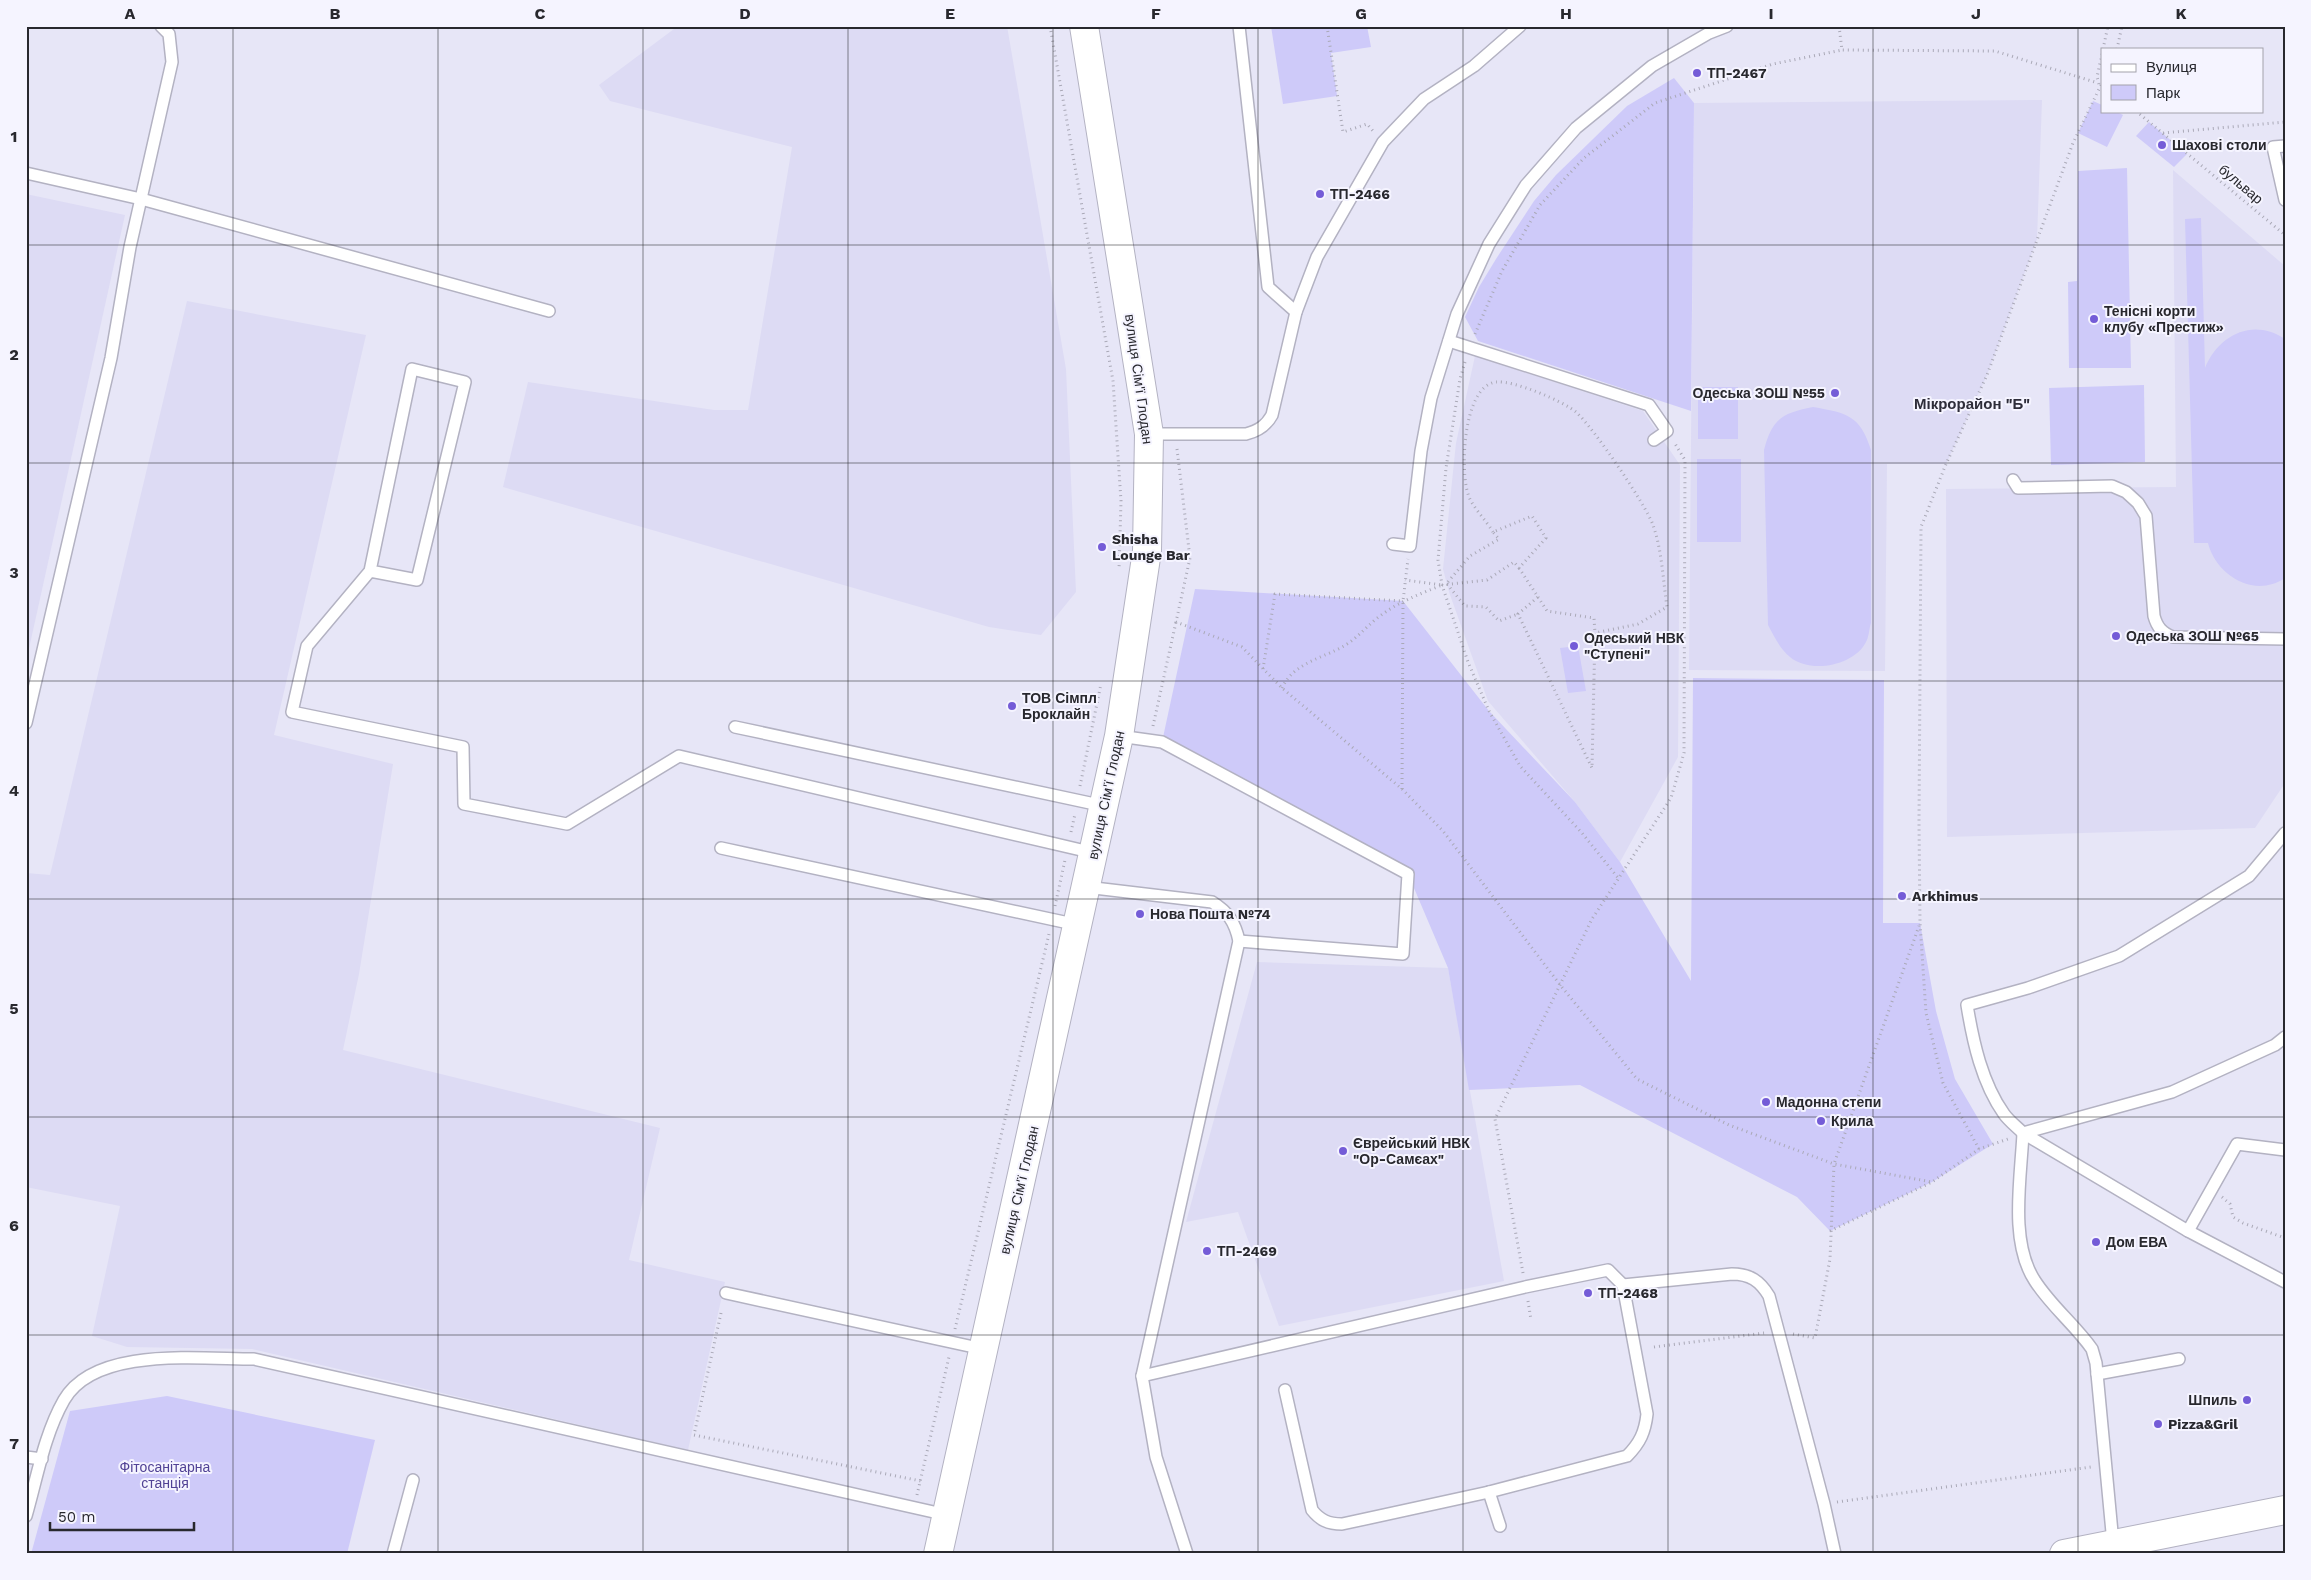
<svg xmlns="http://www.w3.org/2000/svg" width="2311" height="1580" viewBox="0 0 2311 1580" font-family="'Work Sans',sans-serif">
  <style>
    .built { fill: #dddbf4 }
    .green { fill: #cecaf9 }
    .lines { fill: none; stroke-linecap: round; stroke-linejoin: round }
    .service-casing { stroke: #b3b2c2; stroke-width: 14 }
    .tertiary-casing { stroke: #b3b2c2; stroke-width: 30 }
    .secondary-casing { stroke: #b3b2c2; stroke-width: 30 }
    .path { stroke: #aaa9b7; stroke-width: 3; stroke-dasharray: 1 4; stroke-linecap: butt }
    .service { stroke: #fff; stroke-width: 11 }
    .tertiary { stroke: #fff; stroke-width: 28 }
    .secondary { stroke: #fff; stroke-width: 28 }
    .grid { fill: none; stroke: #28282e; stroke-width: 1; stroke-opacity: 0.55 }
    .poi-dot { fill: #745cd7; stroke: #f5f4ff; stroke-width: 2 }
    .labels { text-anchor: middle; stroke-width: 4; stroke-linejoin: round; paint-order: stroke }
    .poi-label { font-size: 14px; font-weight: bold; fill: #28282e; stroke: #f5f4ff; text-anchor: start }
    .street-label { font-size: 14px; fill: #28282e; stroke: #f5f4ff }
    .park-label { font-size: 14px; fill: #514295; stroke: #f5f4ff }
    .neighbourhood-label { font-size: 15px; font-weight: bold; fill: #2e2d3a; stroke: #f5f4ff }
    .neatline { fill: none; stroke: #28282e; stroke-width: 2 }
    .grid-label { font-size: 16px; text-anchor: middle; font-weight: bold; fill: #28282e }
  </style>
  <rect width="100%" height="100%" fill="#e7e6f7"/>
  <!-- built -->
  <g class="built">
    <path d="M678 26H1007L1066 369 1076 592 1041 635 989 627 503 487 528 382 714 410H748L792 147 610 101 599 85Z"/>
    <path d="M2042 100 2037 239 1987 375 1946 464H1887L1885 671 1689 670 1694 103Z"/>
    <path d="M2173 170 2285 266V783L2255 828 1947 837 1946 489 2176 487Z"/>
    <path d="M26 194 125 215 26 662Z"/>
    <path d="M187 301 366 335 274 735 393 764 359 974 343 1050 660 1128 629 1260 725 1282 688 1450 252 1349 127 1347 92 1336 120 1206 26 1187V873L50 875Z"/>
    <path d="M1475 356 1643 411 1680 465 1678 757 1620 862 1575 802 1488 701 1449 592 1443 569 1456 443Z"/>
    <path d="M1257 962 1448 968 1504 1281 1279 1326 1238 1212 1186 1222Z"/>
  </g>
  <!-- green -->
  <g class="green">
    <path d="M1271 26H1367L1371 47 1331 53 1337 96 1283 104Z"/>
    <path d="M1674 78 1694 103 1691 411 1478 341 1465 317 1479 287 1496 259 1534 201 1556 175 1627 106Z"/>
    <path d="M2093 101 2102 105V111H2115L2123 115 2107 147 2078 133Z"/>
    <path d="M2149 122 2187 154 2174 167 2136 136Z"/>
    <path d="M2127 168 2131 368H2069L2068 282 2077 281 2078 171Z"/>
    <path d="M2201 218 2205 368C2218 336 2252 317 2285 339V578C2254 599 2216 575 2208 543H2194L2185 219Z"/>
    <path d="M2144 385 2145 462 2051 465 2049 388Z"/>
    <rect x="1698" y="387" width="40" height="52"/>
    <path d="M1813 407C1847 413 1860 415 1871 450V623C1869 629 1869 637 1866 642 1854 666 1810 674 1790 657 1780 649 1774 636 1768 625L1764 450C1772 419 1782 413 1813 407Z"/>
    <rect x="1697" y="459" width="44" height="83"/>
    <path d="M1195 589 1403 601 1489 711 1575 802 1620 862 1691 981 1693 678 1884 680 1883 923H1920L1936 1011 1955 1079 1993 1144 1932 1182 1830 1231 1797 1197 1580 1085 1469 1090 1448 968 1408 874 1162 742Z"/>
    <path d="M1578 646 1586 691 1568 693 1560 648Z"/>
    <path d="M167 1396 375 1440 347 1554H31L70 1411Z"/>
  </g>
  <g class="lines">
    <defs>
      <g id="service">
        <path d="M1239 26 1268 287 1296 312"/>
        <path d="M2285 146 2273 147 2285 200"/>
        <path d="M26 173 141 199 549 311"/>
        <path d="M1449 341 1649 405 1667 431 1654 440"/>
        <path d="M1149 434H1246C1258 431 1266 426 1272 415L1296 312 1317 257 1383 142 1424 99 1474 66 1520 26"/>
        <path d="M2013 480 2018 488 2112 486 2126 492 2138 503 2146 516 2154 616C2157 627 2162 633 2173 637L2285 639"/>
        <path d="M1393 544 1410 546 1421 451 1431 398 1457 314 1489 244 1526 185 1576 128 1652 66 1709 33 1727 26"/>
        <path d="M370 571 417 580 465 382 412 369 370 571 307 646 292 712 463 747 464 804 567 824 679 756 1094 853"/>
        <path d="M26 723 111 358 130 247 172 62 169 34 161 26"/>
        <path d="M735 727 1104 806"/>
        <path d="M1119 736 1162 742 1408 874 1403 954 1239 941"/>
        <path d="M2285 833 2249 876 2119 956 2028 988 1967 1005C1973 1042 1982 1083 2004 1114 2009 1121 2017 1127 2023 1133L2188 1231 2285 1282"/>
        <path d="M721 848 1078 925"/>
        <path d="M1086 887 1212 902C1228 912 1235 922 1239 941L1142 1376 1156 1457 1187 1554"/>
        <path d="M2023 1133C2021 1178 2009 1242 2035 1281 2051 1306 2075 1325 2092 1349L2096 1363 2113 1543"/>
        <path d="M2023 1133 2172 1092 2275 1045 2285 1037"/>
        <path d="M2188 1231 2237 1144 2285 1150"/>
        <path d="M1623 1285 1732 1274C1750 1274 1760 1281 1769 1296L1824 1504 1835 1554"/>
        <path d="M726 1293 983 1349"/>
        <path d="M2097 1374 2179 1359"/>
        <path d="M1142 1376 1525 1287 1608 1270 1623 1285 1647 1414C1645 1432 1640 1443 1627 1456L1489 1492 1342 1524C1328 1524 1320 1520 1312 1510L1285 1390"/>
        <path d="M26 1457 42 1459"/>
        <path d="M1489 1492 1500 1526"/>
        <path d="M26 1516C37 1478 44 1435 64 1400 95 1346 200 1359 254 1359L947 1515"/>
        <path d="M393 1554 413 1480"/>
      </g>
      <path id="tertiary" d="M938 1554 1119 736 1147 551 1149 434 1084 26"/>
      <path id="secondary" d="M2064 1554 2285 1510"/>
    </defs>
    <!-- service casing -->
    <use href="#service" class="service-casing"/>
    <!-- tertiary casing -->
    <use href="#tertiary" class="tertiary-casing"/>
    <!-- secondary casing -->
    <use href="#secondary" class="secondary-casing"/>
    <!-- path -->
    <g class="path">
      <path d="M1050 26 1113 381 1121 501 1119 570"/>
      <path d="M1327 26 1343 132 1367 124 1374 132"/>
      <path d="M1839 26 1842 50 1995 51 2098 83"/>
      <path d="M2103 49 2108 26"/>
      <path d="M2117 49 2122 26"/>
      <path d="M2099 84 2097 77 2102 54"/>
      <path d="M2136 111 2285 235"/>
      <path d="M2163 133 2285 122"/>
      <path d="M1475 334 1502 271 1540 205 1584 158 1655 103 1773 64 1842 50"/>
      <path d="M1465 362 1460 379 1446 468 1438 560 1442 585 1468 662 1489 711 1520 766 1582 833 1619 879"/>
      <path d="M1177 449 1190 558 1176 622 1242 647 1282 688 1402 789 1443 831 1561 986 1637 1079 1729 1125 1834 1164 1932 1182"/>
      <path d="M1493 532C1486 520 1472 507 1468 494 1460 470 1463 386 1496 382 1513 380 1563 401 1576 412 1593 427 1646 505 1653 525 1662 550 1663 580 1667 607L1638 624 1595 633"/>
      <path d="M1519 568 1538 597"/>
      <path d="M1447 584 1465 606 1486 607 1499 621 1518 614"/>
      <path d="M1442 585 1487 580 1514 562 1519 568 1546 538 1532 516 1493 532 1499 539 1470 556 1447 583"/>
      <path d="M1538 597 1547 611 1594 618 1595 633 1592 768 1518 614Z"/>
      <path d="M1263 669 1275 594 1402 601"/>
      <path d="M1282 688C1295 660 1328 658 1350 642 1361 634 1369 624 1380 616 1398 602 1420 594 1442 585L1405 580"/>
      <path d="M1153 726 1176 622"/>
      <path d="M1080 786 1101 684"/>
      <path d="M1402 789 1403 601 1408 559"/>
      <path d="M1071 832 1075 814"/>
      <path d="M1055 906 1065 860"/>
      <path d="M1979 1149 1943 1083 1926 1013 1920 923 1919 822 1921 527 1946 464 1987 375 2073 143 2101 85"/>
      <path d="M2222 1197 2230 1204 2233 1217 2243 1223 2285 1238"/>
      <path d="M1830 1231 1932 1182 1979 1149 2008 1139"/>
      <path d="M1523 1273 1495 1119 1592 919 1671 798 1684 753 1685 460 1674 442"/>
      <path d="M1528 1301 1531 1320"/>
      <path d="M721 1313 694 1435 921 1481"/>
      <path d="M955 1329 1049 934"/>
      <path d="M1793 1334 1815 1338 1830 1259 1834 1164 1919 926"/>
      <path d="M1654 1347 1764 1333"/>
      <path d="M917 1495 949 1357"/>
      <path d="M1837 1502 2091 1467"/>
    </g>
    <!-- service -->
    <use href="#service" class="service"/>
    <!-- tertiary -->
    <use href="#tertiary" class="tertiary"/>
    <!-- secondary -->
    <use href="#secondary" class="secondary"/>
  </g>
  <!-- grid -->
  <path class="grid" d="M233 26V1554M438 26V1554M643 26V1554M848 26V1554M1053 26V1554M1258 26V1554M1463 26V1554M1668 26V1554M1873 26V1554M2078 26V1554M26 245H2285M26 463H2285M26 681H2285M26 899H2285M26 1117H2285M26 1335H2285"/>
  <!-- markers -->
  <g class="poi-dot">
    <circle cx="1697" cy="73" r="5"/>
    <circle cx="2162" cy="145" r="5"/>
    <circle cx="1320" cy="194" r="5"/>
    <circle cx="2094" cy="319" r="5"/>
    <circle cx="1835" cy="393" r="5"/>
    <circle cx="1102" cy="547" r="5"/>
    <circle cx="2116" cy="636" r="5"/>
    <circle cx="1574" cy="646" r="5"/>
    <circle cx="1012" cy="706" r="5"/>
    <circle cx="1902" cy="896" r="5"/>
    <circle cx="1140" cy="914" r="5"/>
    <circle cx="1766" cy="1102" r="5"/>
    <circle cx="1821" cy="1121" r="5"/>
    <circle cx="1343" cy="1151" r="5"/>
    <circle cx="2096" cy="1242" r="5"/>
    <circle cx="1207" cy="1251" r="5"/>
    <circle cx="1588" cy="1293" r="5"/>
    <circle cx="2247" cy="1400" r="5"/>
    <circle cx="2158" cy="1424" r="5"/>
  </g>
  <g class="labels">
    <!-- poi labels -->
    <g class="poi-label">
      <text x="1707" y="78">ТП-2467</text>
      <text x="2172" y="150">Шахові столи</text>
      <text x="1330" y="199">ТП-2466</text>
      <text x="2104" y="316">Тенісні корти<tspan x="2104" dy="16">клубу «Престиж»</tspan></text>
      <text x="1825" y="398" text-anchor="end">Одеська ЗОШ №55</text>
      <text x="1112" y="544">Shisha<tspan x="1112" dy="16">Lounge Bar</tspan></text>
      <text x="2126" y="641">Одеська ЗОШ №65</text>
      <text x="1584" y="643">Одеський НВК<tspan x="1584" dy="16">"Ступені"</tspan></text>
      <text x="1022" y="703">ТОВ Сімпл<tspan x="1022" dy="16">Броклайн</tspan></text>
      <text x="1912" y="901">Arkhimus</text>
      <text x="1150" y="919">Нова Пошта №74</text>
      <text x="1776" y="1107">Мадонна степи</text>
      <text x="1831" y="1126">Крила</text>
      <text x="1353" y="1148">Єврейський НВК<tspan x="1353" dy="16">"Ор-Самєах"</tspan></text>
      <text x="2106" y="1247">Дом ЕВА</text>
      <text x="1217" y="1256">ТП-2469</text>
      <text x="1598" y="1298">ТП-2468</text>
      <text x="2237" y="1405" text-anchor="end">Шпиль</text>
      <text x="2168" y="1429">Pizza&amp;Gril</text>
    </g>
    <!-- street labels -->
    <g class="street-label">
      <text transform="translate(2241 184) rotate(40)" y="5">бульвар</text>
      <text transform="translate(1139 379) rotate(82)" y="5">вулиця Сім'ї Глодан</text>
      <text transform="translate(1106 795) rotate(-78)" y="5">вулиця Сім'ї Глодан</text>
      <text transform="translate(1019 1190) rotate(-77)" y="5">вулиця Сім'ї Глодан</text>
    </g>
    <!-- park labels -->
    <g class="park-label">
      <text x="165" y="1472">Фітосанітарна<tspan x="165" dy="16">станція</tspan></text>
    </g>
    <!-- neighbourhood labels -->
    <g class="neighbourhood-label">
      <text x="1972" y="409">Мікрорайон "Б"</text>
    </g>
  </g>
  <!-- border -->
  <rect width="2311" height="1580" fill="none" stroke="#f5f4ff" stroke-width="55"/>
  <!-- legend -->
  <rect x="2101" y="48" width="162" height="65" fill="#f5f4ff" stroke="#a3a2ab"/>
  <rect x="2111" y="64" width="25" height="8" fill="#ffffff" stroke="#a3a2ab"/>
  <text x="2146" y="72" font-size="15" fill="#28282e">Вулиця</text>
  <rect x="2111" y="85" width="25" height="15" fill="#cecaf9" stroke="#a3a2ab"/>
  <text x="2146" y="98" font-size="15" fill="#28282e">Парк</text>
  <!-- scale -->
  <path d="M50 1522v8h144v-8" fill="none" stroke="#28282e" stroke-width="2.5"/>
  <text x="58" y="1522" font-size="15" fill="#28282e" stroke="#f5f4ff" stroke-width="4" paint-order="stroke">50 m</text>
  <rect x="28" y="28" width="2256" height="1524" class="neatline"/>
  <g class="grid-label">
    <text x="130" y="19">A</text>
    <text x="335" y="19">B</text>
    <text x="540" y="19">C</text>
    <text x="745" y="19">D</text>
    <text x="950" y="19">E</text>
    <text x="1156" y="19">F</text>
    <text x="1361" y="19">G</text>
    <text x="1566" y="19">H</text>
    <text x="1771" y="19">I</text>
    <text x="1976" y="19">J</text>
    <text x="2181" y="19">K</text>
    <text x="14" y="142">1</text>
    <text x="14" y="360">2</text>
    <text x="14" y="578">3</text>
    <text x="14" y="796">4</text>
    <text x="14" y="1014">5</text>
    <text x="14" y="1231">6</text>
    <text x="14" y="1449">7</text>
  </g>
</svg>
